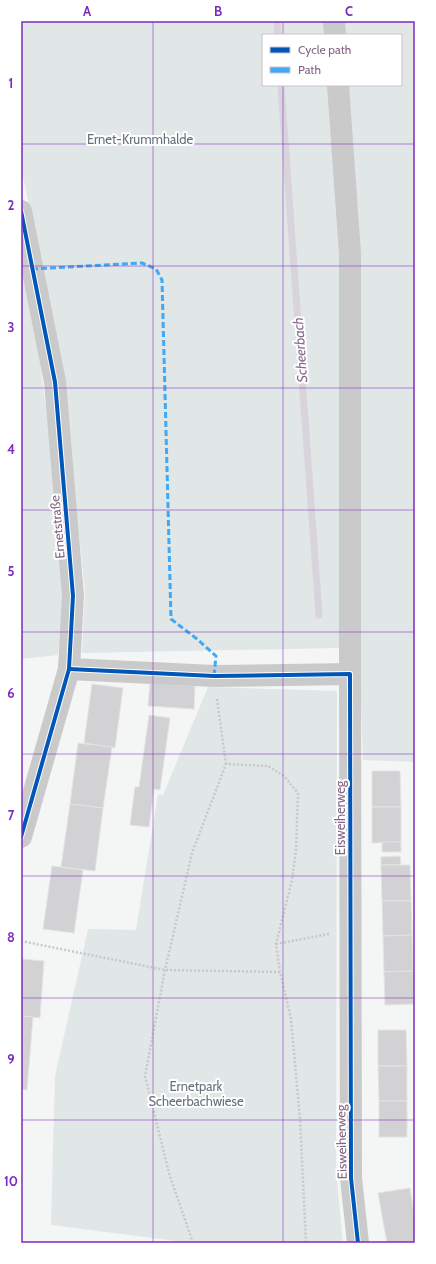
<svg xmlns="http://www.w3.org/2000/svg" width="436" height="1264" viewBox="0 0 436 1264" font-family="Cabin,sans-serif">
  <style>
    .green { fill: #e1e6e7; fill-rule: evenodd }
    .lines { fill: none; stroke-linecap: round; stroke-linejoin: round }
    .stream { stroke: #d9d3dc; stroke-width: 7 }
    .building { fill: #d2d1d3; stroke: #e4e4e4 }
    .path { stroke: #cac7ca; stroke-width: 2.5; stroke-dasharray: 2 2; stroke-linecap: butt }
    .minor { stroke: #cbcacb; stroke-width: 22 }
    .quiet { stroke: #3fa9f5; stroke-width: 3; stroke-dasharray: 6 3; stroke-linecap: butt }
    .cycleway-casing { stroke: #fff; stroke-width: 6 }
    .cycleway { stroke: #0057b8; stroke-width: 4 }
    .grid { fill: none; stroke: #7b2cbf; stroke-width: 1; stroke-opacity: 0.55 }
    .labels { text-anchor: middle; stroke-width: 4; stroke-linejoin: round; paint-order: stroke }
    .park-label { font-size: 13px; fill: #64737b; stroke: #fff }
    .street-label { font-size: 13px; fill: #846584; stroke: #fff }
    .water-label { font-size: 14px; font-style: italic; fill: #886b8f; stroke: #fff }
    .neatline { fill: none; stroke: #7b2cbf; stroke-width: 1.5 }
    .grid-label { font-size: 13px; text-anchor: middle; font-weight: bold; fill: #7b2cbf }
  </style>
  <rect width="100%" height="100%" fill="#f4f5f5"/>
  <!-- green -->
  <g class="green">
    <path d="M21 21H415V762L363 760 359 650 337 648 82 653 85 592 63 381 21 165ZM263 35H401V85H263Z"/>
    <path d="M21 244 29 277 53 464 65 599 58 655 21 659Z"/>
    <path d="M208 687 337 691 336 1171 343 1243H184V1242L51 1225 55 1076 88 929 136 930 158 795H163Z"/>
  </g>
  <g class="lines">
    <!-- stream -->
    <g class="stream">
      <path d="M277 21 278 35"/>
      <path d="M281 85 319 615"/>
    </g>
  </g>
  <!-- building -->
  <g class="building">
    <path d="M150 683 195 686 194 709 148 706Z"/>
    <path d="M92 684 123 688 115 748 84 743Z"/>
    <path d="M149 715 170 718 160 790 154 789 149 827 130 825 135 787H139Z"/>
    <path d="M78 743 112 747 103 808 70 804Z"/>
    <path d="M372 771H400L401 807H372Z"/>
    <path d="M70 804 103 808 95 871 61 867Z"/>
    <path d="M372 807H401V842L372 843Z"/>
    <rect x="382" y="842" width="19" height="10"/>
    <path d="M400 856 401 865H381V857Z"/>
    <path d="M381 865H410L411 901H382Z"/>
    <path d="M52 866 83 870 74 933 43 929Z"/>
    <path d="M382 901H411L412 935 383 936Z"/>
    <path d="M412 935 413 971 384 972 383 936Z"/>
    <path d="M21 959 44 961 40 1018 21 1016Z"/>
    <path d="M413 971 414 1004 385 1005 384 972Z"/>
    <path d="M21 1016 33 1017 27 1090 21 1089Z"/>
    <path d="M378 1030H406L407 1066H378Z"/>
    <path d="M378 1066H407V1101H379Z"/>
    <rect x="379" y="1101" width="28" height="36"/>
    <path d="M410 1188 415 1219V1243H387L378 1193Z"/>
  </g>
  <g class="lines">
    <!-- path -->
    <g class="path">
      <path d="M217 699 226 764"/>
      <path d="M21 941 165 970 280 972"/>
      <path d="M276 944 329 934"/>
      <path d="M193 1243 169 1173 145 1076 165 970 192 853 226 764 268 766 284 776 298 793 296 850 292 880 276 944 280 972 291 1019 300 1119 306 1243"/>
    </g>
    <!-- minor -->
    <g class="minor">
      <path d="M334 21 335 35"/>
      <path d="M338 85 350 254V674"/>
      <path d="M21 211 55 382 73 596 69 669 21 837"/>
      <path d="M69 669 214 676 350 674 351 1178 358 1243"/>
    </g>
    <!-- quiet -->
    <path class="quiet" d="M32 269 142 263 156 269 162 280 171 619 197 639 216 656 214 676"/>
    <defs>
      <g id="cycleway">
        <path d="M21 211 55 382 73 596 69 669 21 837"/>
        <path d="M69 669 214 676 350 674 351 1178 358 1243"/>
      </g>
    </defs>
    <!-- cycleway casing -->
    <use href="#cycleway" class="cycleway-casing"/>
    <!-- cycleway -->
    <use href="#cycleway" class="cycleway"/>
  </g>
  <!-- grid -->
  <path class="grid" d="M153 21V1243M283 21V35M283 85V1243M21 144H415M21 266H415M21 388H415M21 510H415M21 632H415M21 754H415M21 876H415M21 998H415M21 1120H415"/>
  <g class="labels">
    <!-- park labels -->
    <g class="park-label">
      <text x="140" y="144">Ernet-Krummhalde</text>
      <text x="196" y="1091">Ernetpark<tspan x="196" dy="15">Scheerbachwiese</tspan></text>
    </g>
    <!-- street labels -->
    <g class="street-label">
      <text transform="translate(57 527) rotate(-95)" y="5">Ernetstraße</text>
      <text transform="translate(340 818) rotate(-90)" y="5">Eisweiherweg</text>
      <text transform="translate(341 1142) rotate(-91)" y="5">Eisweiherweg</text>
    </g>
    <!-- water labels -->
    <g class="water-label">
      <text transform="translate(300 350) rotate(-94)" y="5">Scheerbach</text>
    </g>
  </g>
  <!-- border -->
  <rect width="436" height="1264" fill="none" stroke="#ffffff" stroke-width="44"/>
  <!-- legend -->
  <rect x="262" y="34" width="140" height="52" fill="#ffffff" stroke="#cec1ce"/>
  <rect x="270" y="47" width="20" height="6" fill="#0057b8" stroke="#cec1ce"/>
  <text x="298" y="54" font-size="12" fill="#846584">Cycle path</text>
  <rect x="270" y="67" width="20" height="6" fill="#3fa9f5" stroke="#cec1ce"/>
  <text x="298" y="74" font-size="12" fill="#846584">Path</text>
  <rect x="22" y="22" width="392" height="1220" class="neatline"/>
  <g class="grid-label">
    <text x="87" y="16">A</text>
    <text x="218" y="16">B</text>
    <text x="349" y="16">C</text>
    <text x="11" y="88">1</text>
    <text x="11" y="210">2</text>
    <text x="11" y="332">3</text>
    <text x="11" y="454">4</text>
    <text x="11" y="576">5</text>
    <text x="11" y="698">6</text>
    <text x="11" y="820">7</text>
    <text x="11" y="942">8</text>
    <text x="11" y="1064">9</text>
    <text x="11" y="1186">10</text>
  </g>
</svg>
